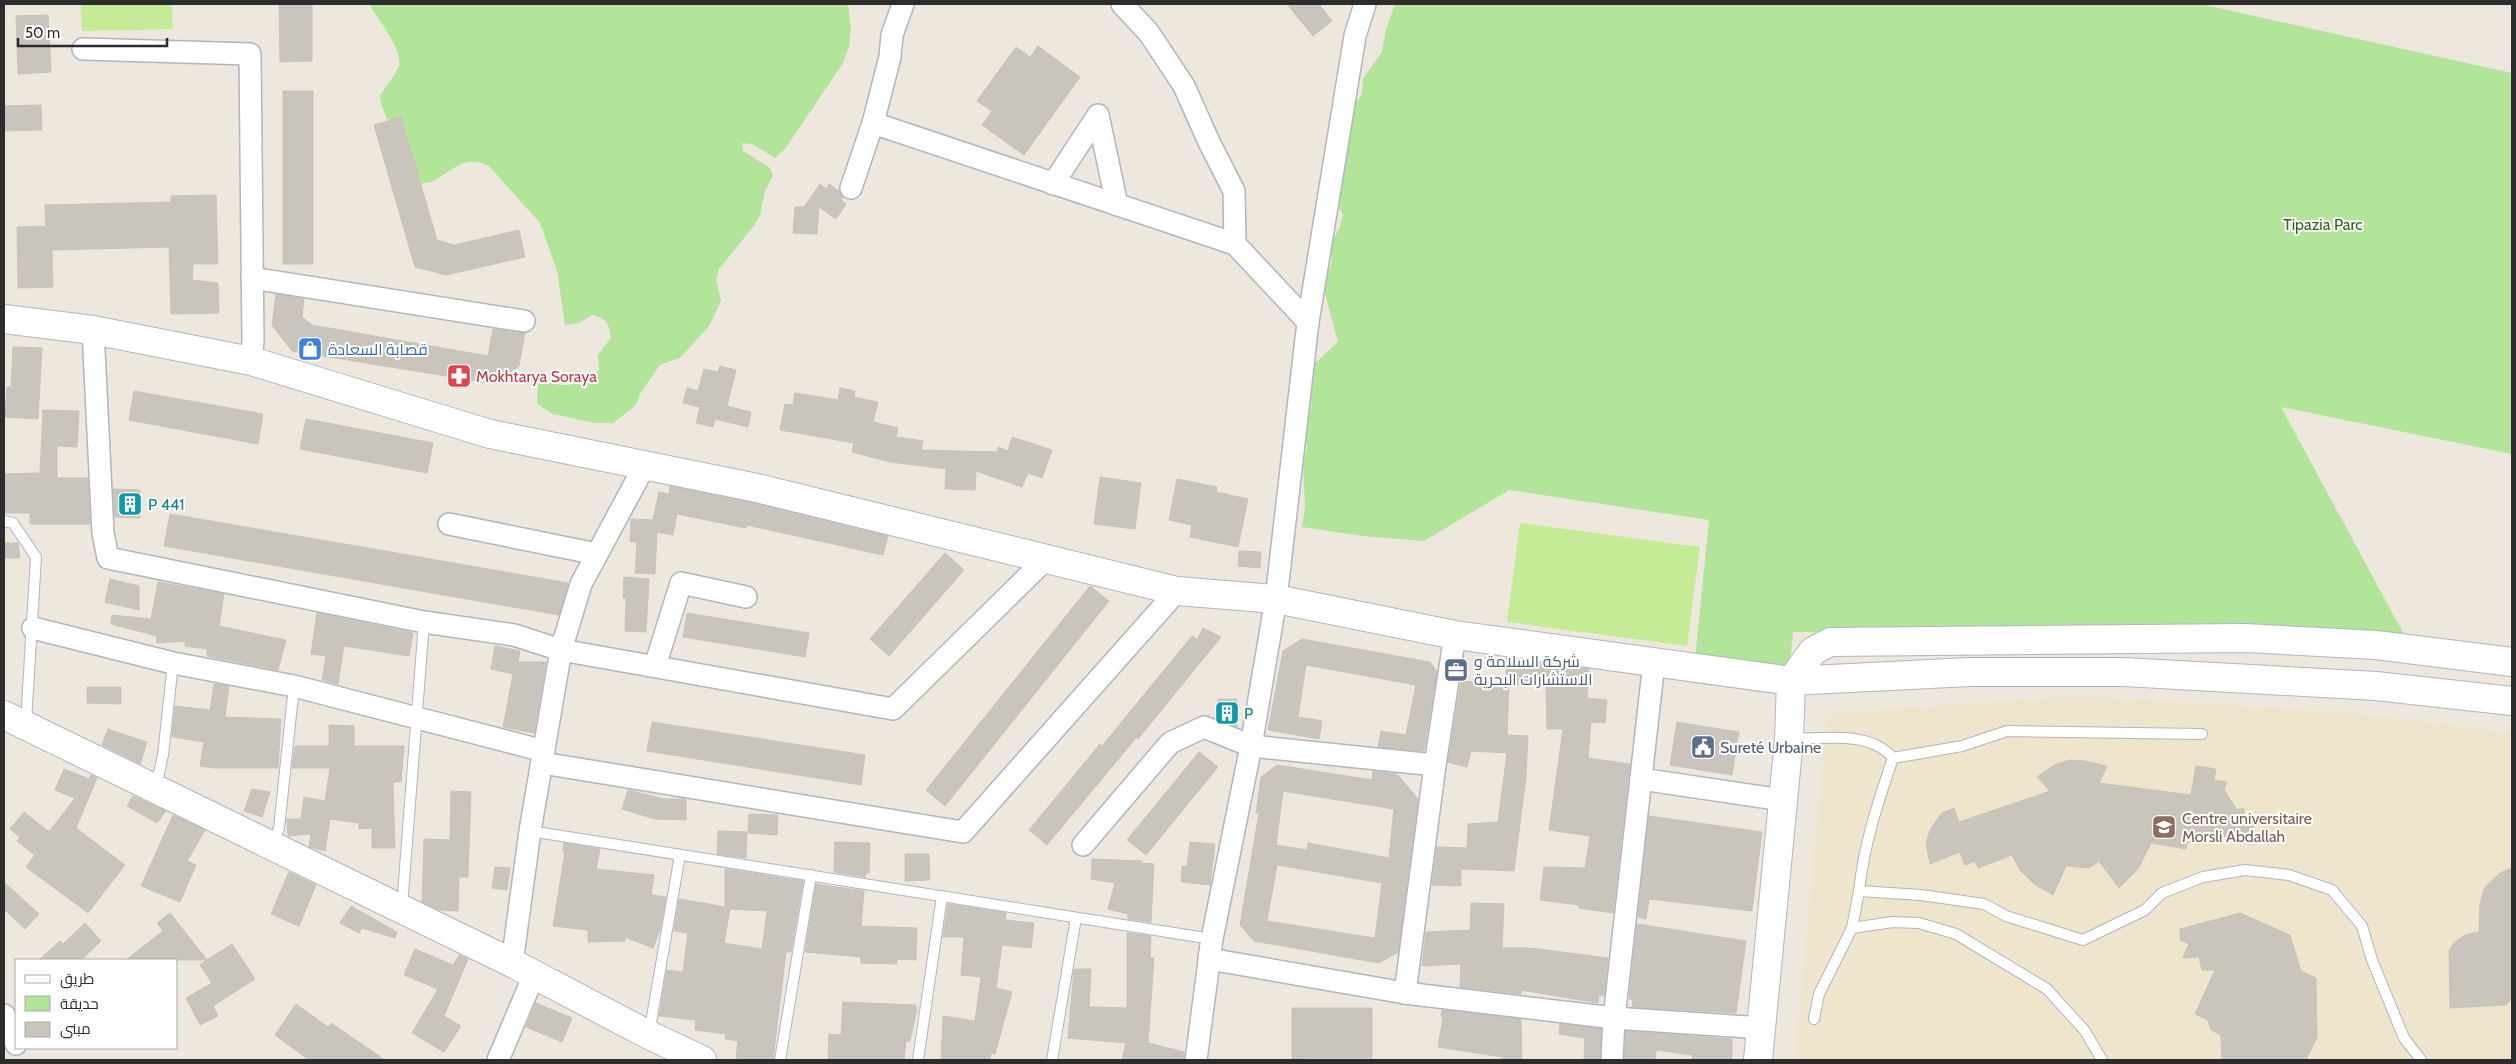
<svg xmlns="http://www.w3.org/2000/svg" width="2516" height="1064" viewBox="0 0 2516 1064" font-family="Cabin,Cairo,sans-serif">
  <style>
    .education { fill: #efe5cd }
    .green { fill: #b2e49a }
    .pitch { fill: #c5eb96 }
    .building { fill: #c9c5bc; stroke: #c9c3b7; fill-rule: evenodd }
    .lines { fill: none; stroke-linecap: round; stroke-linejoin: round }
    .lane-casing { stroke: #b2b4bf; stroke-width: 12 }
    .street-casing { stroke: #b2b4bf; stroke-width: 24 }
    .secondary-casing { stroke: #b2b4bf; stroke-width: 30 }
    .lane { stroke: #fff; stroke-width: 10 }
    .street { stroke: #fff; stroke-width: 21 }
    .secondary { stroke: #fff; stroke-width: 28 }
    .labels { text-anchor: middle; stroke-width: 4; stroke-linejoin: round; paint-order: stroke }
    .park-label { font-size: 16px; fill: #296a1a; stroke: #fff }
    .shop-label { font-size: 16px; fill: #366cbe; stroke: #fff; text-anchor: start }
    .health-label { font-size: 16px; fill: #be3a42; stroke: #fff; text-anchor: start }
    .culture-label { font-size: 16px; fill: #0d838f; stroke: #fff; text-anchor: start }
    .service-label { font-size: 16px; fill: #4e5e75; stroke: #fff; text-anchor: start }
    .education-label { font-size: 16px; fill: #785e54; stroke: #fff; text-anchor: start }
  </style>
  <rect width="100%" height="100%" fill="#ede7de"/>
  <!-- education -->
  <path class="education" d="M2078 696 2353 713 2512 733V1060H1794L1827 714Z"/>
  <!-- green -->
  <g class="green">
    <path d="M369 4H848L851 30 849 47 843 63 785 149 775 158 752 144 742 143 743 151 770 168 773 176 765 191 760 215 753 227 719 269 716 279 721 301 709 326 680 358 660 365 641 392 635 406 613 423H595L553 414 537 404 538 384C547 380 555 386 566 385 577 385 590 377 599 370L598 355 611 338C609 324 607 318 592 315L579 323 565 325 557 271 540 223 489 166C460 151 446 180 426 183 422 184 417 183 414 182L382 107 380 96C386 85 395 76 399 66 404 52 376 16 369 4Z"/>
    <path d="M1395 4H2200L2512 73V454L2281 407 2414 653 2180 635 1793 632 1789 673 1695 659 1709 520 1509 490 1424 541 1363 536 1302 527 1305 507 1303 463 1307 447 1305 440 1308 417 1312 404 1307 394 1310 368 1338 342 1323 286 1332 261 1330 245 1340 227 1343 215 1337 203C1341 173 1342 143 1348 113 1351 99 1366 103 1362 80L1382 52 1386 29Z"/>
  </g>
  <!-- pitch -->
  <g class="pitch">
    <path d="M81 4H172L173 29 82 31Z"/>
    <path d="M1520 523 1700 547 1687 646 1507 622Z"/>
  </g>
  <!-- building -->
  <g class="building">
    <path d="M279 4H312V61L280 62Z"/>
    <path d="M1287 4H1319L1332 21 1313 36Z"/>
    <path d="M48 15 51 72 18 74 16 16Z"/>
    <path d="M1038 46 1080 77 1024 155 982 125 992 111 977 101 1016 47 1030 57Z"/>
    <rect x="283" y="91" width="30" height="173"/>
    <path d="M41 105 42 130 4 131V106Z"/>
    <path d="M401 117 437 240 454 245 519 230 525 257 446 275 415 267 374 125Z"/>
    <path d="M820 184 826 189 829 184 839 191 843 198 841 200 846 204 836 219 819 207 817 234 793 233 795 207H804Z"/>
    <path d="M216 195 218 264H193L192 280 218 283 219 313 171 314 169 247 52 250 53 287 18 288 17 227 46 226 45 205 171 202V196Z"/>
    <path d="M276 294 304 299 302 317 312 325 488 356 493 329 525 333 519 366 495 384 292 351 272 325Z"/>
    <path d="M13 347 42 348 38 419 5 417 7 387H11Z"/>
    <path d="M720 366 736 370 727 406 751 412 748 427 715 419 713 427 696 423 700 407 683 403 687 388 698 391 704 369 718 372Z"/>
    <path d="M840 388 855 391 854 397 878 402 873 422 898 428 896 437 923 441 921 450 997 452 998 447 1008 451 1012 437 1052 450 1042 478 1028 473 1022 487 976 471 975 490 945 489 946 469 890 462 852 452 854 443 780 430 785 404 793 405 795 393 838 400Z"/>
    <path d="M134 391 263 414 258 444 129 420Z"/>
    <path d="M43 410 79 411 77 447 57 446V478H88L90 524H30V513H4V474L40 473Z"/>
    <path d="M306 419 433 443 427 473 300 449Z"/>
    <path d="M1100 477 1141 483 1135 529 1094 524Z"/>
    <path d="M1177 479 1217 487 1216 492 1248 499 1238 547 1190 537 1192 525 1169 520Z"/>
    <path d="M670 486 754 503 888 536 883 555 747 525 746 528 677 514 673 535 657 532 655 574 635 573 637 542H630L631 519 653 520 659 492 669 494Z"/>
    <path d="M113 489 140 490V518L115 517Z"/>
    <path d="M170 514 362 547 568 583 559 615 375 583 164 546Z"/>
    <path d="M4 543H18L20 558H4Z"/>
    <path d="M1239 551 1261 552 1260 568 1238 566Z"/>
    <path d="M945 553 964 570 889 656 870 639Z"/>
    <path d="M624 577 649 579 646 632 625 631 626 598H623Z"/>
    <path d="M110 579 139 586V610L105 602Z"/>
    <path d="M158 582 224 594 219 626 286 640 278 670 207 656V649L185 646V641L157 643V636L111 624 112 615 151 619Z"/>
    <path d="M1090 586 1109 601 945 806 926 790Z"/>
    <path d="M317 613 413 633 409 656 344 646 338 684 322 680 326 656 311 654Z"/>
    <path d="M687 613 809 633 805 657 683 637Z"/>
    <path d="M1203 628 1221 637 1138 739 1136 738 1047 845 1029 830 1100 744 1102 746 1192 636 1197 640Z"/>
    <path d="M1302 639 1430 662 1437 672 1424 751 1378 747 1381 731 1406 735 1416 685 1306 665 1298 717 1322 721 1319 739 1268 730 1283 651Z"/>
    <path d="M495 646 520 651 518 662H546L534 733 503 727 513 674 491 669Z"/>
    <path d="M1505 658 1589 669 1587 698 1607 700 1605 723 1591 722 1588 758 1630 764 1613 913 1579 908V905L1540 900 1544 867 1585 868 1590 836 1549 830 1563 729H1547L1546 683 1509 685 1507 735 1528 736 1526 777 1514 871 1461 869V886L1432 885 1437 847 1467 848 1468 824 1498 822 1507 753 1471 751 1467 767 1448 762 1461 681 1507 684Z"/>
    <path d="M214 684 229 686 225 717 281 719 278 768H213L200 766 204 742 172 737 175 706 210 710Z"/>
    <path d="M87 687H121V704L87 703Z"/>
    <path d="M1218 699H1237V727L1218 719Z"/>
    <path d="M652 722 865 755 861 785 647 751Z"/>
    <path d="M1677 722 1739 732 1732 775 1670 765Z"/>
    <path d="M329 725 354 726V746H404L401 782H393L395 848H372V828L359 829V823L330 819 325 851 309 847 311 834 288 836 287 819H301L304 797 325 801 330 768H292L295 746H329Z"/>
    <path d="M108 729 147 742 140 764 102 745Z"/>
    <path d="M1199 752 1218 767 1146 855 1127 840Z"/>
    <path d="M2070 760 2085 761 2107 766 2099 783 2191 795 2196 766 2216 769 2214 780 2227 782 2224 790 2237 810 2244 808V822L2254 823 2250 842 2198 832 2196 843 2187 842 2186 849 2151 843 2138 869 2119 888 2099 861 2089 868 2066 866 2053 895 2034 884 2020 870 2012 855 1978 868 1975 861 1965 865 1960 852 1930 864 1926 844 1930 830 1942 813 1954 808 1959 822 2050 791 2037 777 2054 765Z"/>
    <path d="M1277 765 1372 780 1373 771 1397 774 1418 799 1398 952 1379 963 1254 941 1240 925 1259 813H1256L1261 777ZM1283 791 1394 809 1389 858 1308 843 1307 850 1276 845ZM1277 865 1382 883 1375 938 1267 921Z"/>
    <path d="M64 769 89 779 91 775 97 778 76 828 125 865 88 913 26 867 35 855 17 841 20 837 10 829 24 812 49 832 75 798 55 790Z"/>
    <path d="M252 789 270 792 262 817 244 811Z"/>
    <path d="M628 790 664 799H686V820L655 819 622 809Z"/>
    <path d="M451 791 471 792 468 877H459L458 911 439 910 422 902 424 839 450 840Z"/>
    <path d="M133 796 166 811 157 823 127 806Z"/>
    <path d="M749 814 778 815 777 835 748 833Z"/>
    <path d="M173 815 205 830 187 861 196 865 180 902 141 886Z"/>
    <path d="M1649 816 1762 832 1752 911 1649 899 1646 919 1638 917Z"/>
    <path d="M718 831 747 832 746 858 717 854Z"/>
    <path d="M835 842 870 843 869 873H866L865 877 834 872Z"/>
    <path d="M1190 842 1215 844 1210 885 1181 882 1182 866H1187Z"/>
    <path d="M564 843 600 849 596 869 654 875 651 895 666 897 660 930 653 948 625 937V941L588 942V930L553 926 565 852H563Z"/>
    <path d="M905 854H929L930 880 905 881Z"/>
    <path d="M1092 859 1142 861 1140 863 1154 864 1151 922 1128 919V914L1108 909 1115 883 1091 879Z"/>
    <path d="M495 867 510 868 507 890 492 888Z"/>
    <path d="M2512 868V999L2506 1005 2450 1008 2449 951 2454 943 2465 935 2479 932 2480 903 2485 887 2500 873Z"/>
    <path d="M725 869 803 881 791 952H786L773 1060 736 1058 738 1041 725 1039 726 1034 695 1030 696 1020 659 1016 667 970 683 972 688 933 674 931 679 899 725 907ZM730 909 767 911 762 949 724 943Z"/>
    <path d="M289 872 316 885 299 926 271 914Z"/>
    <path d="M4 882 39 914 25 929 4 909Z"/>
    <path d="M816 884 864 891 861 926 917 928 916 960 897 959V964L861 963V957L805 952Z"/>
    <path d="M1471 903 1504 904 1502 948H1531L1608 958 1604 996 1599 995 1598 1003 1521 990V994L1460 987 1461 964 1422 966 1426 932 1470 930Z"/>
    <path d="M948 904 1006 913 1005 920 1034 923 1031 948 1002 945 996 988 1012 992 995 1054 991 1053 990 1060H941L943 1016 975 1021 981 977 961 975 964 937H943Z"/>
    <path d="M351 906 397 932 395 938 362 928 359 933 340 923Z"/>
    <path d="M170 913 207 960 232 944 255 979 213 1006 218 1016 200 1025 186 998 212 983 200 965 207 960H126L163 931 157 923Z"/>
    <path d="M2240 913 2290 935 2301 971 2316 978 2317 1037 2306 1060H2222L2221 1035 2211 1030 2208 1020 2195 1014 2215 970H2202L2199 957 2183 958 2189 944 2180 940V929Z"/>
    <path d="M85 923 101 941 81 960H39L60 941 63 944Z"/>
    <path d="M1637 924 1746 941 1736 1013 1632 1007 1633 1000 1629 999Z"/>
    <path d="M1127 933 1151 936 1150 958H1154L1148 1043 1184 1052V1060H1122L1126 1043 1068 1038 1074 969H1091L1089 1007 1127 1008Z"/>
    <path d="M415 949 453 965 459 955 468 959 444 1016 461 1026 444 1052 412 1033 438 989 404 975Z"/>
    <path d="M843 1002 915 1005 917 1009 910 1041H906L904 1060H828L829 1034 841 1035Z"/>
    <path d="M536 1003 572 1018 562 1042 526 1027Z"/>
    <path d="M296 1004 328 1027 331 1023 385 1060H309L275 1035Z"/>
    <path d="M1292 1008H1372V1058H1307V1060H1292Z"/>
    <path d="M1442 1010 1521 1019 1522 1060H1501L1502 1057 1438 1047 1443 1017 1441 1016Z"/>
    <path d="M1560 1024 1601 1029 1600 1060H1584L1585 1038 1559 1034Z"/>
    <path d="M1626 1031 1732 1039V1060H1692V1055L1656 1050 1655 1060H1624Z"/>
  </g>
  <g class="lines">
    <defs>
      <g id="lane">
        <path d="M4 521 13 523 36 557 26 722"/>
        <path d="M2202 734 2007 731 1962 746 1893 758C1878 802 1864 844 1859 891L1921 895 1984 904 2006 916 2083 940 2145 910 2162 893 2203 877 2245 870 2289 875 2332 890 2362 926 2372 960 2404 1038 2421 1060"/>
        <path d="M1790 739C1822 739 1870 730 1893 758"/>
        <path d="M156 787 163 755 173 663"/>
        <path d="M530 831 1212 939"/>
        <path d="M272 846 279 828 294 686"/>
        <path d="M402 907 424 622"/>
        <path d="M1852 928 1893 922 1919 923 1956 934 2047 989 2085 1031 2102 1060"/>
        <path d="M1814 1019 1819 994 1852 928 1859 891"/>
        <path d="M649 1034 680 855"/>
        <path d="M780 1060 811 875"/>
        <path d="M918 1060 942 896"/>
        <path d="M1052 1060 1076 918"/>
      </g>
      <g id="street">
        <path d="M1122 4 1149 33 1184 86 1209 142 1234 191 1235 244"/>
        <path d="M83 49 250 54 253 341 251 361"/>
        <path d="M873 123 890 57 892 35 903 4"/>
        <path d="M1053 184 1098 115 1117 205"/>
        <path d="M851 188 873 123 1235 244 1308 322"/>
        <path d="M252 278 524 321"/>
        <path d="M93 330 103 533 108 558 424 622 514 635 561 650 893 709 1047 558"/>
        <path d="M449 524 597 554"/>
        <path d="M33 628 173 663 294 686 544 751"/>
        <path d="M1654 662 1614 1018 1762 1028"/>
        <path d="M655 666 681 583 746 597"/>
        <path d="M542 763 963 832 1177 591"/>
        <path d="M1435 765 1455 635"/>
        <path d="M1641 779 1783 800"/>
        <path d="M1083 845 1170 743 1204 727 1251 746 1435 765 1405 993 1209 959 1211 945"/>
        <path d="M512 963 530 831 561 650 581 584 645 465"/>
        <path d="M1405 993 1614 1018 1612 1060"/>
        <path d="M4 1015 16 1044"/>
        <path d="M498 1060 534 975"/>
        <path d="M1196 1060 1212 939 1251 746 1276 599 1308 322 1355 36 1365 4"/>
      </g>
      <g id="secondary">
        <path d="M4 319 93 330 251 361 490 434 757 488 1177 591 1276 599 1455 635 1791 681 1970 672H2124L2376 686 2512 701"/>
        <path d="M4 715 512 963 649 1035 702 1060"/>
        <path d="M1758 1060 1789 739 1791 681 1813 651 1830 642 2245 638 2376 645 2512 662"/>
      </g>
    </defs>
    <!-- lane casing -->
    <use href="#lane" class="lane-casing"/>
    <!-- street casing -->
    <use href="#street" class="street-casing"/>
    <!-- secondary casing -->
    <use href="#secondary" class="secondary-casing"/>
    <!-- lane -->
    <use href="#lane" class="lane"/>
    <!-- street -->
    <use href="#street" class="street"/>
    <!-- secondary -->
    <use href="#secondary" class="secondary"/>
  </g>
  <!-- icons -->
  <defs>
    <symbol id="shop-square" viewBox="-11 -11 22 22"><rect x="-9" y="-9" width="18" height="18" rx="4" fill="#3f7fe0" stroke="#fff"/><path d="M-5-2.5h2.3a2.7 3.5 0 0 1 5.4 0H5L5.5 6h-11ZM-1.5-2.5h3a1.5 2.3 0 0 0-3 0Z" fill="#fff"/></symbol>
    <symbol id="pharmacy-square" viewBox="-11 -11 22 22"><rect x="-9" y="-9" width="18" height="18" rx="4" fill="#e0444e" stroke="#fff"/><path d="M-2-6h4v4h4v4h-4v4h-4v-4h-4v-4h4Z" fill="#fff"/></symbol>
    <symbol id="building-square" viewBox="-11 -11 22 22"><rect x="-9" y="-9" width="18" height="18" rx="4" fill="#0f9aa8" stroke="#fff"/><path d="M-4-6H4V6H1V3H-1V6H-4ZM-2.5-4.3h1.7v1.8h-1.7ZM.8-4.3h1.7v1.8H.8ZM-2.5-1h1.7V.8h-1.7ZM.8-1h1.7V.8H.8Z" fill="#fff"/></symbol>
    <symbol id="office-square" viewBox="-11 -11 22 22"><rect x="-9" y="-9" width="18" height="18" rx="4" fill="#5c6f8a" stroke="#fff"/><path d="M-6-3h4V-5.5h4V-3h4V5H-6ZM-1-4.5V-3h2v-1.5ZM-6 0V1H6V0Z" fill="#fff"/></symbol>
    <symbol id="civic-square" viewBox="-11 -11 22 22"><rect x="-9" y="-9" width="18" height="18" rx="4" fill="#5c6f8a" stroke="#fff"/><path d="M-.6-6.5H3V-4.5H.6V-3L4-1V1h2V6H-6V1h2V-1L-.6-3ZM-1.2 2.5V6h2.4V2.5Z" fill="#fff"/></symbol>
    <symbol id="university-square" viewBox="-11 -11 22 22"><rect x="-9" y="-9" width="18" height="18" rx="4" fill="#8d6e63" stroke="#fff"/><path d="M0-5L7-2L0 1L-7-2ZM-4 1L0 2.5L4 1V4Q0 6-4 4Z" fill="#fff"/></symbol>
  </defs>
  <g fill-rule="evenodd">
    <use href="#shop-square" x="296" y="335" width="28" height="28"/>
    <use href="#pharmacy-square" x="445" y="362" width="28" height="28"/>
    <use href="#building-square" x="116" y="490" width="28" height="28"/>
    <use href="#office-square" x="1442" y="656" width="28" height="28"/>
    <use href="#building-square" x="1213" y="699" width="28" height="28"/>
    <use href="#civic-square" x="1689" y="733" width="28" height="28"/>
    <use href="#university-square" x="2150" y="813" width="28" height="28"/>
  </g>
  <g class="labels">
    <!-- park labels -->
    <g class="park-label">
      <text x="2323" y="230">Tipazia Parc</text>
    </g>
    <!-- shop labels -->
    <g class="shop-label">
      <text x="328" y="355">قصابة السعادة</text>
    </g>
    <!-- health labels -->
    <g class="health-label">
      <text x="476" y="382">Mokhtarya Soraya</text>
    </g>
    <!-- culture labels -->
    <g class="culture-label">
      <text x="148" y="510">P 441</text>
      <text x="1244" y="719">P</text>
    </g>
    <!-- service labels -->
    <g class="service-label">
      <text x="1474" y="667">شركة السلامة و<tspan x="1474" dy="18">الاستشارات البحرية</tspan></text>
      <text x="1720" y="753">Sureté Urbaine</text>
    </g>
    <!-- education labels -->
    <g class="education-label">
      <text x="2182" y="824">Centre universitaire<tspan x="2182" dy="18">Morsli Abdallah</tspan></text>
    </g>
  </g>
  <!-- border -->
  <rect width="2516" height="1064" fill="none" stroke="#2c2c2c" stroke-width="10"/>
  <!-- legend -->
  <rect x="15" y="959" width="162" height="90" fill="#ffffff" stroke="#ababab"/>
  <rect x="25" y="975" width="25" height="8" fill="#ffffff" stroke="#ababab"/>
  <text x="60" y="984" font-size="15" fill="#2c2c2c">طريق</text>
  <rect x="25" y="996" width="25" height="15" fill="#b2e49a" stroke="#ababab"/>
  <text x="60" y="1009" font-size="15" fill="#2c2c2c">حديقة</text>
  <rect x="25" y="1022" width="25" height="15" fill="#c9c5bc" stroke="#ababab"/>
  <text x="60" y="1034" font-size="15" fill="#2c2c2c">مبنى</text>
  <!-- scale -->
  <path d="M18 38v8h149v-8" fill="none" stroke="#2c2c2c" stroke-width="2.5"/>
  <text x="25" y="38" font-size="15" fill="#2c2c2c" stroke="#ffffff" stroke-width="4" paint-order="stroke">50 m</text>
</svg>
